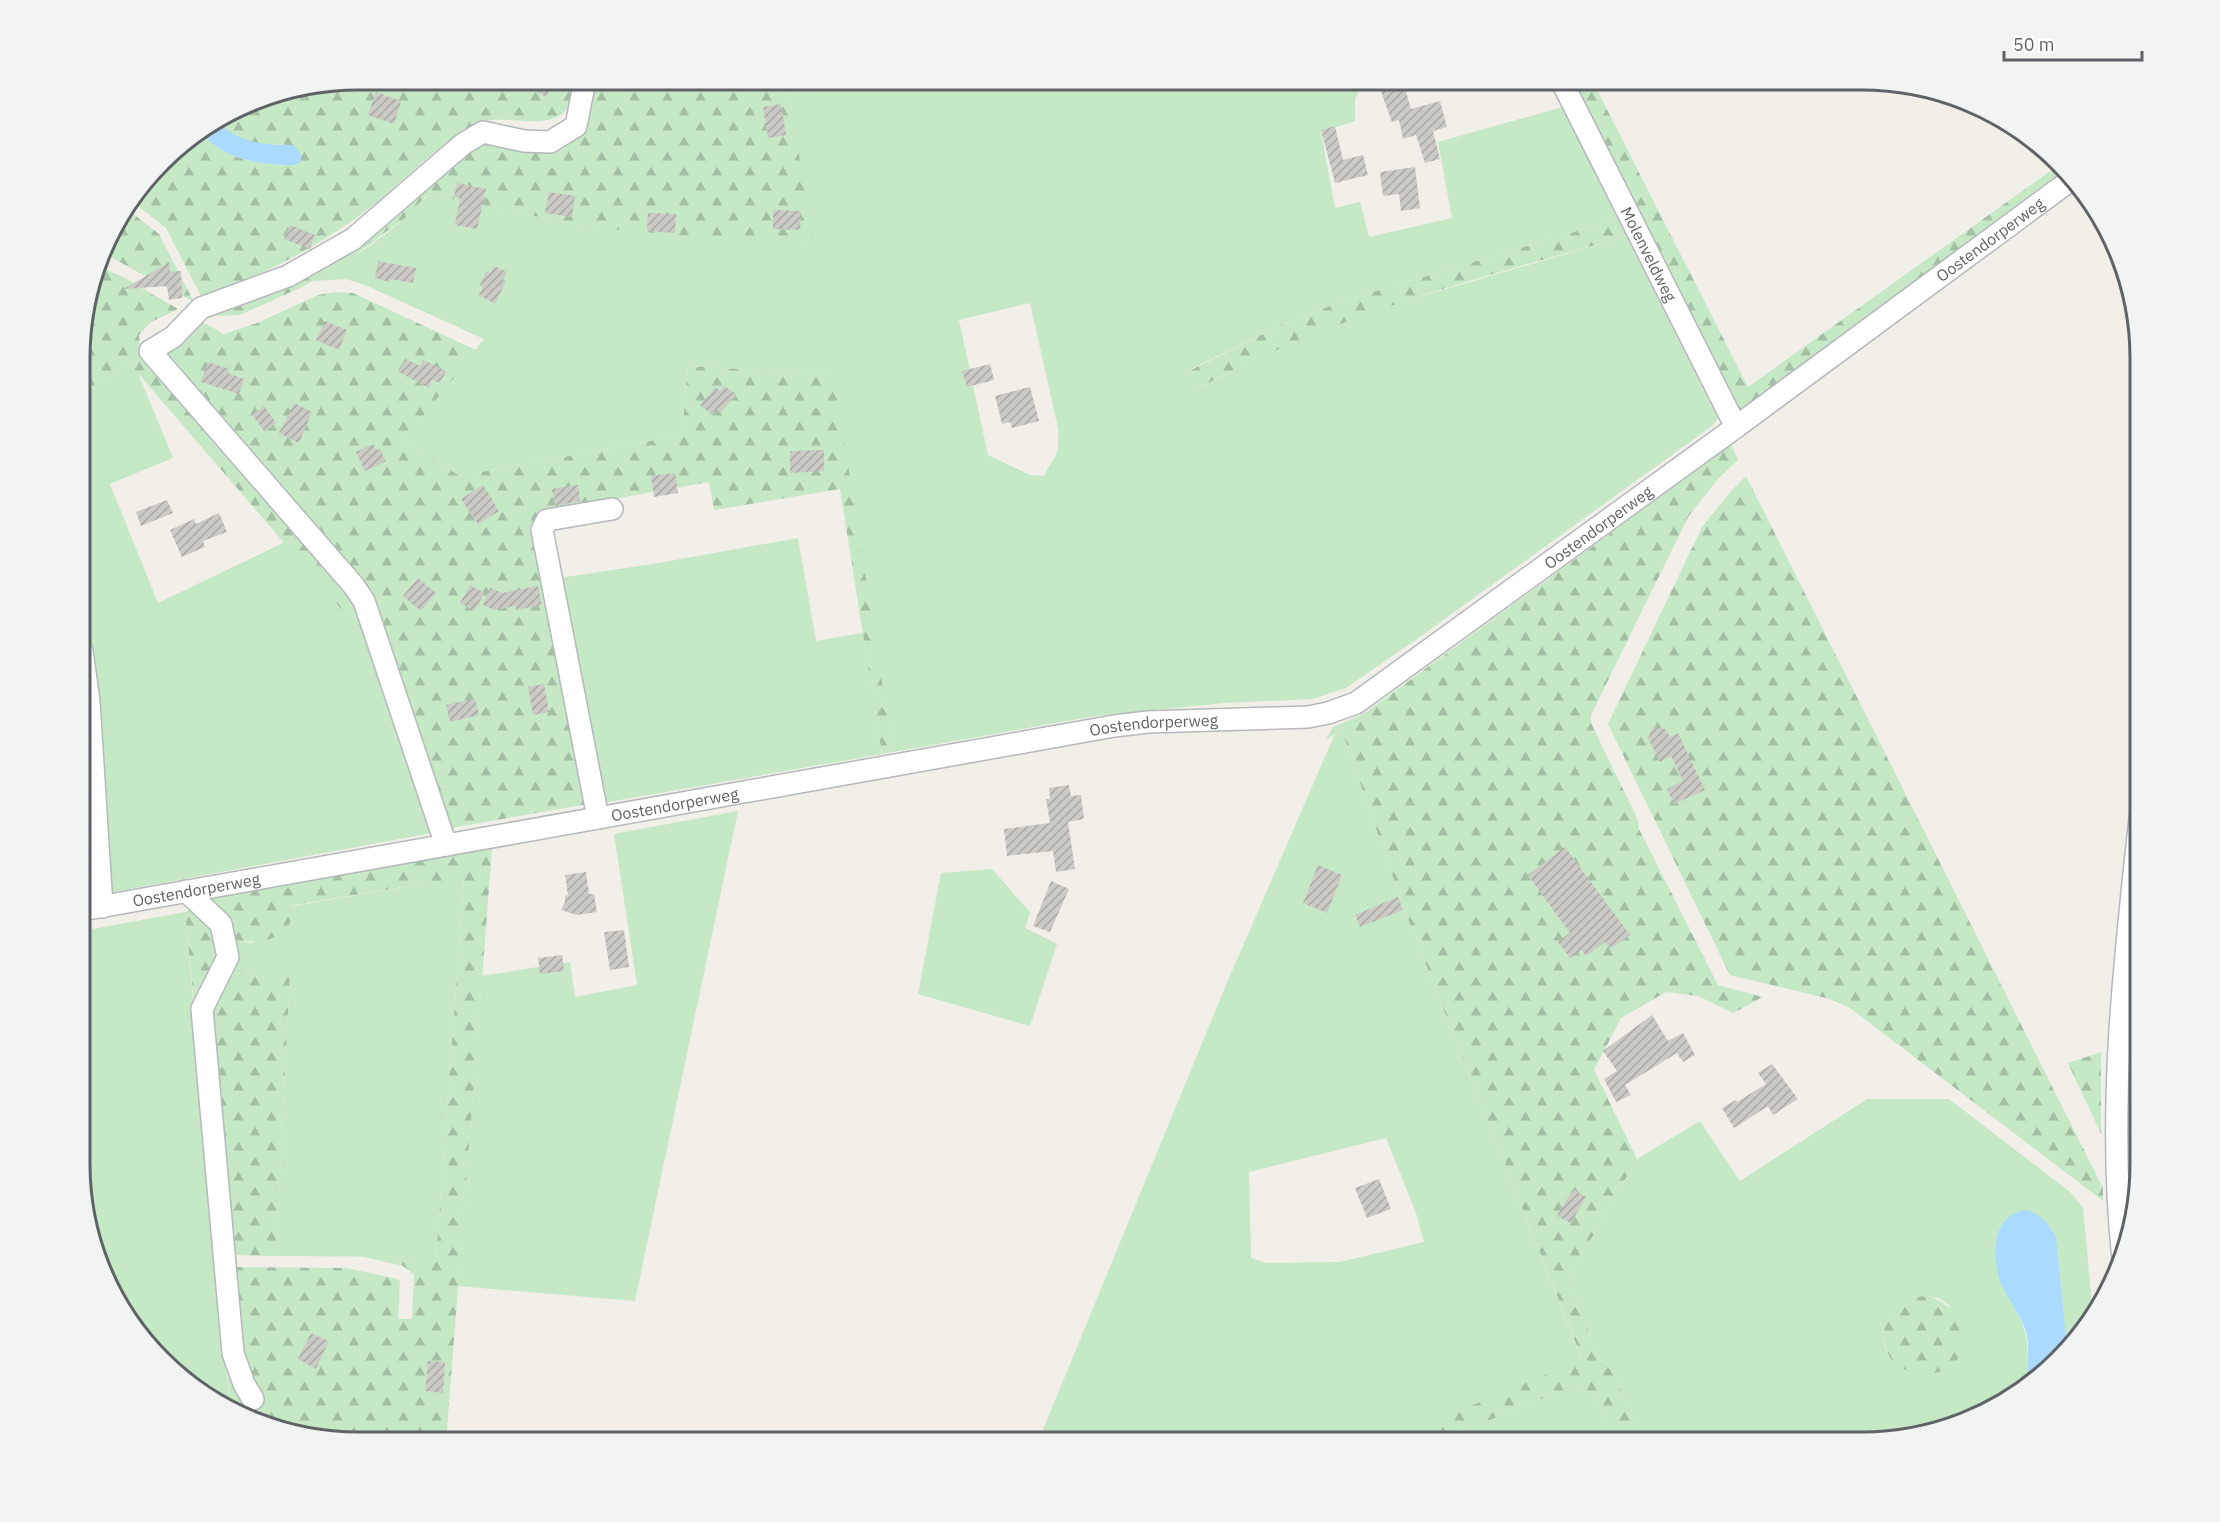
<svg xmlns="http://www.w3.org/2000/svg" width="2220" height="1522" viewBox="0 0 2220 1522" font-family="'IBM Plex Sans',sans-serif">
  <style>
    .green { fill: #c5e8c5; fill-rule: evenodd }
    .forest { fill: url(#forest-firs) }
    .water { fill: #aadaff }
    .building { fill: url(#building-hatch) }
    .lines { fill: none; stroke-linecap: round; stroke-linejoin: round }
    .minor-casing { stroke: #b5b8bc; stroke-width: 24 }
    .minor { stroke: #fff; stroke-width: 21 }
    .labels { text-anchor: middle; stroke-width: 4.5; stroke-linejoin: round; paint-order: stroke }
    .street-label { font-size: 16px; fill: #5f6368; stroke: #fff }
    .rim { fill: none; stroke: #5f6368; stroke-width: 3 }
  </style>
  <defs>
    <pattern id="forest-firs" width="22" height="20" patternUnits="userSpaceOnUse" patternTransform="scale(1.5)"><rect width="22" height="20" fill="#c5e8c5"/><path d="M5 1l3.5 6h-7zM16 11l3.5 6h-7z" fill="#a3c0a4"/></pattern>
    <pattern id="building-hatch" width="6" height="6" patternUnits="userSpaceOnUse" patternTransform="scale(1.5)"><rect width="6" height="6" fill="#cccac5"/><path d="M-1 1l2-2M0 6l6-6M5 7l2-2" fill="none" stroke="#a9a8a4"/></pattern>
  </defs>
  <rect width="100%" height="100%" fill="#f1efe8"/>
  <!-- green -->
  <g class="green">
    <path d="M787 80H1364L1355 99V121L1321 132 1335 208 1360 202 1369 237 1452 218 1438 142 1563 107 1618 219 1346 300 1285 323 1189 370 1196 390 1259 357 1297 340 1388 306 1627 236 1718 419 1712 426 1417 639 1346 688 1312 699 1224 703 1095 716 893 752 833 375 688 366 682 435 460 476 402 442 484 339 365 285 346 279 312 281C345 262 380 242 407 215 415 208 421 198 432 195L590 227 812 242ZM1030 303 1058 428C1060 458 1056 452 1044 476L1030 475 988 455 959 320Z"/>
    <path d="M349 81 262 106 236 110 252 101Z"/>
    <path d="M130 364 138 373 173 458 110 484 158 603 285 542 343 611 358 602 432 833 108 893 88 655 82 639V393Z"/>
    <path d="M798 538 816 641 863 633 882 754 603 803 559 578 653 564Z"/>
    <path d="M82 690 96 895 82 898Z"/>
    <path d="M1342 731 1406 914 1582 1360 1385 1442H1038L1226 985 1334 736ZM1386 1138 1416 1213 1424 1242 1340 1262 1267 1263 1251 1258 1249 1172Z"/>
    <path d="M738 811 635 1301 458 1286 482 976 570 962 575 997 637 985 614 834Z"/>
    <path d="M992 869 1030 912 1025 928 1057 944 1030 1026 918 994 941 873Z"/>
    <path d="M464 879 436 1257 276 1256 290 972 230 970 234 940 252 943 289 925 293 906 421 884Z"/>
    <path d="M185 912 230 1407 189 1385 117 1303 82 1200V931Z"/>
    <path d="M1867 1099H1949L2070 1192 2083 1208 2093 1315 2083 1333 2067 1346 2056 1237 2008 1298C2029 1330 2028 1342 2028 1379L1985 1414 1862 1442H1642L1614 1373 1599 1358 1568 1279 1637 1159 1700 1121 1740 1181ZM1926 1296 1939 1298 1950 1306 1919 1373C1896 1368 1879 1354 1885 1328 1886 1323 1888 1314 1892 1311 1899 1305 1918 1300 1926 1296Z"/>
    <path d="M1580 1386 1596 1395 1616 1442H1435L1567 1389Z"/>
  </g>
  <!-- forest -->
  <g class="forest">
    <path d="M358 80H580C576 89 573 101 567 109 545 135 500 109 471 126 429 151 396 190 356 218 309 252 257 277 202 298L166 228 133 202 174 149 201 132C223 161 263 164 295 165L301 162 294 145C273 145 250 145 231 135 225 131 221 126 215 124L236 110 262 106Z"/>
    <path d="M595 80H787L813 242 721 239 590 227 432 195 425 197 406 217 347 261 304 286 240 315 217 316 212 312 300 272 481 136 562 131Z"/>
    <path d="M1570 80H1592L1748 387 2056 167 2063 176 1739 414Z"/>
    <path d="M128 210 159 234 194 302 103 253 108 235Z"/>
    <path d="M1618 219 1627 236C1480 278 1331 315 1196 390L1189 371 1285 323 1346 300Z"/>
    <path d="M99 266 123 277 178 309 151 322 139 335 140 347 144 356 358 602 343 611 130 364 82 393V370L85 363V331L82 321Z"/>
    <path d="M335 292 353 293 476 350 402 442 460 476 682 435 688 366 834 375 893 752 882 754 840 489 714 510 709 482 540 512 534 519 588 804 451 828 371 601 161 356 194 317 224 334 257 323 318 295Z"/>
    <path d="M1731 445 1738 460 1718 479 1688 517 1591 715V723L1638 820 1639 829 1718 985 1763 997 1733 1013 1698 996 1666 992 1621 1018 1594 1070 1637 1159 1568 1279 1599 1358 1614 1373 1642 1442H1616L1596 1395 1580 1386 1567 1389 1435 1442H1385L1582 1359 1406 914 1342 731 1326 739 1333 727 1365 713Z"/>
    <path d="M1746 476 2103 1188V1201L1850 1008 1830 999 1730 975 1608 724 1702 527 1731 491Z"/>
    <path d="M492 849 446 1442H341L268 1428 230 1407 227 1365 241 1395 252 1411 259 1396 243 1364 233 1267 347 1268 397 1279 400 1281 398 1319H412L414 1274 403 1266 360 1256 436 1257 464 880 421 884 294 905C292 911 292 920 289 925 278 943 252 943 234 940L204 895Z"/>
    <path d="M194 908 218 935 220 956 194 1004 185 912Z"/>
    <path d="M230 970 290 971 276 1256 232 1255 211 1010Z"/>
    <path d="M2101 1052V1134L2068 1063Z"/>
    <path d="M1926 1296C1963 1303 1980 1354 1944 1370 1939 1373 1931 1373 1926 1373 1913 1374 1901 1370 1893 1361 1879 1344 1881 1316 1900 1303 1908 1298 1917 1297 1926 1296Z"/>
  </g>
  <!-- water -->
  <g class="water">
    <path d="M217 123C242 143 263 145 294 145L301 155V162L295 165C263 165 222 160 201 132Z"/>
    <path d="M2026 1210C2041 1214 2049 1223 2056 1237L2067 1346 2028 1379C2027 1364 2030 1347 2026 1332 2021 1315 2009 1302 2002 1286 1991 1261 1990 1214 2026 1210Z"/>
  </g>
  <!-- building -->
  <g class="building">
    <path d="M519 80H557L546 97Z"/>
    <path d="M1395 85 1397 90 1405 88 1411 109 1440 101 1447 127 1433 131 1440 159 1425 163 1416 135 1403 139 1399 120 1392 122 1380 89Z"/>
    <path d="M376 92 401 101 394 124 368 115Z"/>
    <path d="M781 104 786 135 768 138 763 107Z"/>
    <path d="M1335 126 1343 160 1363 155 1368 175 1335 183 1321 130Z"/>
    <path d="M1415 167 1420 208 1401 211 1399 194 1383 196 1380 172Z"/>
    <path d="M457 183 486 189 477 229 455 225 460 198 454 197Z"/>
    <path d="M549 192 575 196 572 217 545 213Z"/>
    <path d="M773 210 801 211 800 230 773 229Z"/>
    <path d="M648 213 676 214 675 233 647 231Z"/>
    <path d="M290 225 315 235 310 249 284 239Z"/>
    <path d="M378 261 416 268 413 283 390 279V282L375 278Z"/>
    <path d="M169 262 170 272 181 271 182 298 169 300 167 286 124 289Z"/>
    <path d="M494 266 507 272 503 280 506 281 495 304 479 295 483 287 480 285 486 271 490 273Z"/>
    <path d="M325 321 347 330 339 350 316 340Z"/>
    <path d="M405 359 420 366 423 360 446 371 440 383 432 380 429 388 399 372Z"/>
    <path d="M208 362 230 369 228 373 244 379 239 394 201 382Z"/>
    <path d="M990 364 994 380 967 387 962 371Z"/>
    <path d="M725 386 736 395 720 413 716 409 711 414 700 405 715 387 720 391Z"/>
    <path d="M1030 387 1039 421 1012 428 1010 422 1002 424 995 396Z"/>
    <path d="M294 403 312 412 299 443 279 433Z"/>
    <path d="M264 406 276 423 265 432 252 415Z"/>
    <path d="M373 444 376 450 380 449 386 461 365 471 356 452Z"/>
    <path d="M824 450V471L790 473V451Z"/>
    <path d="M675 473 678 493 654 497 651 476Z"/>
    <path d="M483 485 499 511 478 524 461 499Z"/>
    <path d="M578 485 580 501 555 506 552 489Z"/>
    <path d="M167 500 173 513 141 526 136 512Z"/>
    <path d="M219 513 227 532 203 541 205 547 182 557 170 530 194 519 196 524Z"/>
    <path d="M418 578 436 593 421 611 403 596Z"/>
    <path d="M470 585 484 593 475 611 460 603Z"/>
    <path d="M538 586 542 605 516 610 515 606 494 610 483 605 490 588 502 593Z"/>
    <path d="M544 684 549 712 533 715 528 687Z"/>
    <path d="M475 699 479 715 450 722 446 705Z"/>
    <path d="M1653 727 1665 729 1670 737 1678 733 1705 790 1674 804 1667 789 1683 781 1671 756 1660 762 1648 738Z"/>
    <path d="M1069 785 1071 796 1081 795 1084 819 1068 822 1075 869 1056 872 1053 851 1007 856 1004 829 1050 823 1046 799H1050L1049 788Z"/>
    <path d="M1565 847 1630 935 1611 949 1605 942 1586 956 1582 950 1570 958 1558 942 1570 933 1528 875Z"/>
    <path d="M1318 865 1342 875 1327 913 1303 903Z"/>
    <path d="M586 872 589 894H594L597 912 577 915 561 910 565 902V896L568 895 565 875Z"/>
    <path d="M1051 881 1069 889 1050 932 1033 926Z"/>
    <path d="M1398 897 1403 910 1360 927 1355 915Z"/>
    <path d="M624 930 629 967 610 970 604 932Z"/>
    <path d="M562 955 564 971 540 974 538 958Z"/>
    <path d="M1652 1015 1668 1041 1683 1033 1695 1055 1683 1062 1677 1053 1625 1085 1631 1095 1616 1102 1604 1079 1617 1071 1603 1051Z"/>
    <path d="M1772 1064 1798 1099 1773 1115 1768 1106 1734 1128 1722 1108 1736 1100 1737 1102 1766 1084 1758 1073Z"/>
    <path d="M1379 1179 1391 1209 1367 1218 1355 1188Z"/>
    <path d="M1573 1189 1586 1197 1571 1223 1557 1216Z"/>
    <path d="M311 1333 329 1341 316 1369 298 1359Z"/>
    <path d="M428 1361 445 1362 443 1393 425 1391Z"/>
  </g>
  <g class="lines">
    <defs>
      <g id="minor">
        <path id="s1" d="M1561 80 1736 427"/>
        <path d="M82 651 89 701 102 907"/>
        <path d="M598 818 542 530 547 520 612 509"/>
        <path d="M446 845 364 601 354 586 150 351 173 337 201 308 288 276 353 239 463 144 483 132 524 141 550 142 576 126 585 80"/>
        <path d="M186 891 221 924 228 957 202 1009 233 1353 244 1384 253 1399"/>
        <path id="s2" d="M82 910 1114 726 1148 722 1308 717 1328 713 1356 703 1736 427 2068 182"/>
        <path d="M2123 1259C2107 1112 2124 964 2140 818"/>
      </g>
    </defs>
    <!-- minor casing -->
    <use href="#minor" class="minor-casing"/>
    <!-- minor -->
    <use href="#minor" class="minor"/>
  </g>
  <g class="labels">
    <!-- street labels -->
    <g class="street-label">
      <text dy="6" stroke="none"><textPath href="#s2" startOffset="2078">Oostendorperweg</textPath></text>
      <text dy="6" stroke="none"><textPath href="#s1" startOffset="195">Molenveldweg</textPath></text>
      <text dy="6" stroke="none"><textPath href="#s2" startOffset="1592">Oostendorperweg</textPath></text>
      <text dy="6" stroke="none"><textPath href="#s2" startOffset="1088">Oostendorperweg</textPath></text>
      <text dy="6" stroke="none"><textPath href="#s2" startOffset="602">Oostendorperweg</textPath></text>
      <text dy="6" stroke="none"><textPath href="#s2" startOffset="116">Oostendorperweg</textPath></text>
    </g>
  </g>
  <!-- crop -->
  <path d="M0 0H2220V1522H0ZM358 90H1862A268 268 0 0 1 2130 358V1164A268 268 0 0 1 1862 1432H358A268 268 0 0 1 90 1164V358A268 268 0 0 1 358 90Z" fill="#f2f3f3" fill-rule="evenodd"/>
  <path class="rim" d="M358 90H1862A268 268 0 0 1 2130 358V1164A268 268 0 0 1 1862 1432H358A268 268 0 0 1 90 1164V358A268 268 0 0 1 358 90Z"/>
  <!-- scale -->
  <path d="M2004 51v9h138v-9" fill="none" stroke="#5f6368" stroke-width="3"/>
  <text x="2013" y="51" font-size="18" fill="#5f6368" stroke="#ffffff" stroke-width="4.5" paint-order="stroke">50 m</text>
</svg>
